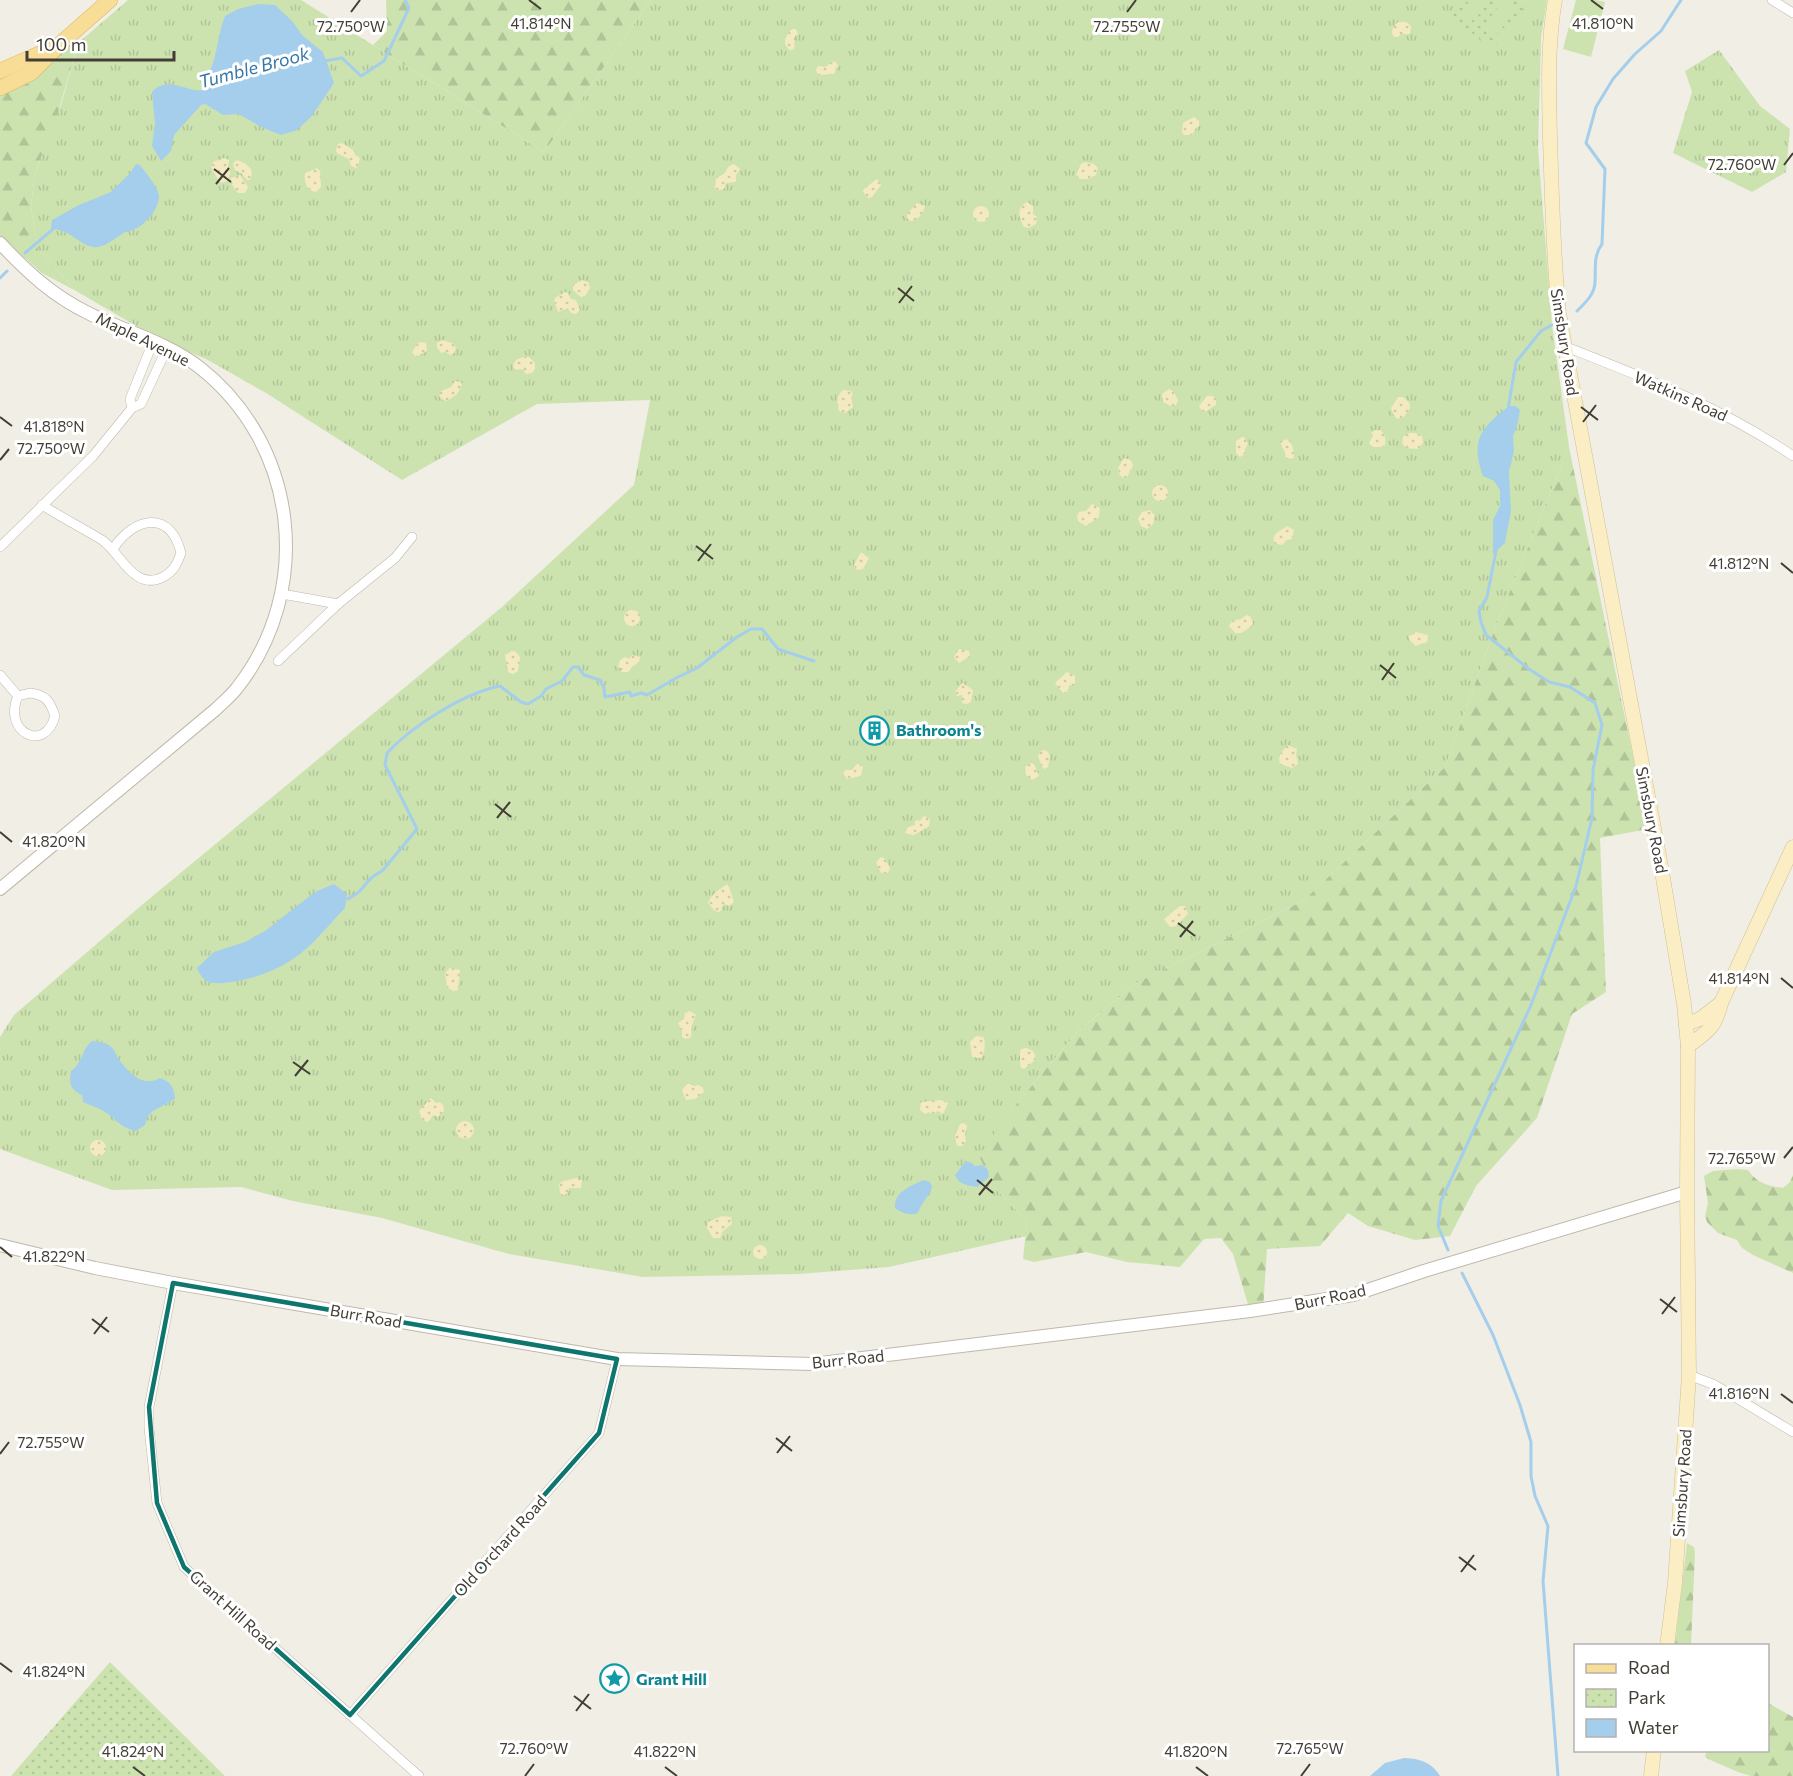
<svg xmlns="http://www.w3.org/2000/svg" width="1793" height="1776" viewBox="0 0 1793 1776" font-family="Commissioner,sans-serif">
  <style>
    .grass { fill: url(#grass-tufts) }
    .forest { fill: url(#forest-firs) }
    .sand { fill: url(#sand-dots) }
    .park { fill: url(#park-dots) }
    .pitch { fill: #cce3b0 }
    .water { fill: #a4ceeb }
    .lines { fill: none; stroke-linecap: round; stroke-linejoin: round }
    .stream { stroke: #a4ceeb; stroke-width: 3 }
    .minor-casing { stroke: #bfb8ab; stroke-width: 10 }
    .tertiary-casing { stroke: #bfb8ab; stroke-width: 14 }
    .secondary-casing { stroke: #cfc097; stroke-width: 15 }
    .primary-casing { stroke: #dbb969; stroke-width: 16 }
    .minor { stroke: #fff; stroke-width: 9 }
    .tertiary { stroke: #fff; stroke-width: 12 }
    .secondary { stroke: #fbeec5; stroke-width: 14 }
    .primary { stroke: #f8dd97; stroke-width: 15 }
    .marked { fill: none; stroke: #0f766e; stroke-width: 4.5; stroke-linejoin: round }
    .ticks { fill: none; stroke: #433e35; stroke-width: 2 }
    .labels { text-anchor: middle; stroke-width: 6; stroke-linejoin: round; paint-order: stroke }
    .street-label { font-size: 16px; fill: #433e35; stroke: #fff }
    .culture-label { font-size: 16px; font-weight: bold; fill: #0d838f; stroke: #fff; text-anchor: start }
    .water-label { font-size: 18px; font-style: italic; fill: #3577a8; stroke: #fff }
    .ticks-label { font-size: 15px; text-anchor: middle; fill: #433e35; stroke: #fff; stroke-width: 6; stroke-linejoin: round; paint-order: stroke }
  </style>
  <defs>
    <pattern id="grass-tufts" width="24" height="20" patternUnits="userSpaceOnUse" patternTransform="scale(1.5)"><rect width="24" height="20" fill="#cce3b0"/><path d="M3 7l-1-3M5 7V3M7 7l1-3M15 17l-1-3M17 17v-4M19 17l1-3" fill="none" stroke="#b0c498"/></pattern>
    <pattern id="forest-firs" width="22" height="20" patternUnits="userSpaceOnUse" patternTransform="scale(1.5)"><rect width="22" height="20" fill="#cce3b0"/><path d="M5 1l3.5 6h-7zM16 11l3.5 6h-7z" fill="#b0c498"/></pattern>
    <pattern id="sand-dots" width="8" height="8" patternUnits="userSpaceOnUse" patternTransform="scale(1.5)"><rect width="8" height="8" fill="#f4eac2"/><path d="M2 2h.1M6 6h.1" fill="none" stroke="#d2caa7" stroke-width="1.8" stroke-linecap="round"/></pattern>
    <pattern id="park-dots" width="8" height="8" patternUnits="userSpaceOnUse" patternTransform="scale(1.5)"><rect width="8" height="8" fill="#cce3b0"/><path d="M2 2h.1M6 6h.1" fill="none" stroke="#b0c498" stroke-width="1.8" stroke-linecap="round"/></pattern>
  </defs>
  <rect width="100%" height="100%" fill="#f1eee5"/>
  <!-- grass -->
  <g class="grass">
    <path d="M128 0H301L544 152 651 0H1547L1541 38 1538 149 1552 325 1569 447 1497 623 1445 767 1303 901 1138 982 1078 1031 1008 1114 994 1187 1027 1221 1026 1236 889 1267 798 1274 643 1277 509 1254 382 1218 293 1201 241 1187 112 1190 0 1149V1037L14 1015 143 904 502 607 634 485 650 400 537 404 402 480 266 393 208 360 157 338 76 291 38 249 31 207 34 180 46 139 61 105 78 43Z"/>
    <path d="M1719 50 1760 106 1790 129 1786 172 1752 192 1673 153 1692 92 1685 71Z"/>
  </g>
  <!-- forest -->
  <g class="forest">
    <path d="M386 0H651L544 152 373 45 387 31Z"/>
    <path d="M70 43H78L55 123 39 162 34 180 31 207 38 249 76 291 42 273 0 236V95Z"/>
    <path d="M1569 447 1648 829 1600 838 1606 992 1572 1014 1537 1118 1476 1186 1450 1236 1415 1240 1368 1226 1348 1213 1320 1246 1267 1249 1263 1309 1250 1311 1233 1254 1221 1238 1204 1239 1180 1267 1127 1262 1086 1252 1034 1262 1023 1259 1027 1221 994 1187 979 1156 1008 1114 1078 1031 1138 982 1303 901 1445 767 1497 623Z"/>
    <path d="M1737 1169 1748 1170C1757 1183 1767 1186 1783 1188L1790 1182 1793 1175V1273L1753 1255 1742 1248 1737 1240 1718 1233 1707 1222 1705 1216 1708 1203 1704 1176 1713 1171Z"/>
    <path d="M1687 1543 1694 1547 1695 1553 1691 1645H1675Z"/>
    <path d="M1768 1703 1793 1717V1776H1751L1738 1772 1708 1759 1705 1756 1707 1751 1768 1750Z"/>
  </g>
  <!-- sand -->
  <g class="sand">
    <path d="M1398 22H1406L1411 26 1410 34H1401L1398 37H1394L1392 33 1393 27Z"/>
    <path d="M792 29H796L798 34 795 36 794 49 790 50C781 44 786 35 792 29Z"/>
    <path d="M834 61 838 65 834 74 818 75 816 70 818 66 825 67Z"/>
    <path d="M1194 117 1199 121V126L1196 128 1192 135H1184L1182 132 1183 123Z"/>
    <path d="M342 143 353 150 355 155 360 158 358 166 356 168 351 166 349 159 337 153 336 150 338 144Z"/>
    <path d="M224 158 229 160 228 168 231 172 227 181 220 183 211 167 213 162Z"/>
    <path d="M236 160C246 162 256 169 250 180H247L241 173 235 170 233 164Z"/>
    <path d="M1084 162 1094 164 1098 168 1096 175 1088 179H1080L1076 175 1081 164Z"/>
    <path d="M734 164 740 169 736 175V182L726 183 724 189 716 191 715 188 716 178 724 174 729 166Z"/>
    <path d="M317 168 320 171 321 187 316 192C306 191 304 181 305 173Z"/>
    <path d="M240 175 248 187 245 193H238L230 182 231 178Z"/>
    <path d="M877 179 881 185 872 197 868 198 863 192 864 189Z"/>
    <path d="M1027 202 1033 206V214L1037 217 1036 224 1029 228 1024 227C1019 218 1016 207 1027 202Z"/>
    <path d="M917 203 925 206C924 213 917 221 910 221L907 218V214Z"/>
    <circle cx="981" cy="214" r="8"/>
    <path d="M582 280 588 282 590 288 585 296 581 297 573 290V285Z"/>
    <path d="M565 292 568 293 571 299 576 300 580 310 576 314 571 313 568 308 558 312 554 301 555 298Z"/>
    <path d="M442 340 452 343 456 348 454 353 450 355 445 352 441 353 437 347V343Z"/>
    <path d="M423 342 426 343 427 351 416 357 412 352 418 343Z"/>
    <path d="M523 357H529L535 363V369L532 373 526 374 523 369 514 370 513 365 516 360Z"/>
    <path d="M455 381 461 382 462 385 457 394 447 401 443 400 439 396 441 391 451 387Z"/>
    <path d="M1169 389 1174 392 1178 400 1176 405 1171 406 1163 402 1162 394Z"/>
    <path d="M843 390 851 391 853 394 851 397 853 407 845 413 839 411C837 403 836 396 843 390Z"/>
    <path d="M1207 396H1212L1216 399V405L1203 413 1199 406Z"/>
    <path d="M1398 397H1403L1409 402 1410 408 1404 417 1397 419 1393 414 1391 408Z"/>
    <path d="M1375 430H1380C1385 434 1386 438 1385 445L1382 447H1372L1369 443 1373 436 1371 433Z"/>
    <path d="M1408 433H1415L1422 436 1423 443 1418 449 1406 448 1402 443 1403 437Z"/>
    <path d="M1242 437H1244L1248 444 1245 449V454L1240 457 1236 453V441Z"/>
    <path d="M1286 439C1293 442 1294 451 1294 458L1286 459 1285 452 1281 445V442Z"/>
    <path d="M1124 458 1131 460 1133 466 1127 477 1123 478 1120 475 1118 468Z"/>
    <circle cx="1160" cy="493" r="8"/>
    <path d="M1092 504 1100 508 1099 517 1086 526 1078 521 1077 515 1079 512 1086 511Z"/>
    <path d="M1150 510 1155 516 1153 524 1147 529 1141 526 1138 519 1142 512Z"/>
    <path d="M1287 526 1294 530 1292 539 1287 540 1282 545 1274 543C1272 532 1281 531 1287 526Z"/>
    <path d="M861 552 869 558 863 569 857 570 854 565Z"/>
    <circle cx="632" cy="618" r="8"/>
    <path d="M1247 615 1250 616 1253 623 1252 626 1241 633H1235L1229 626 1232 621 1241 619Z"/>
    <path d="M1416 632 1428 635 1427 642 1415 646 1409 639V636Z"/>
    <path d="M959 649 969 651 970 656 959 663 954 657Z"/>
    <path d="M512 651 516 652 520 657 518 671 513 674 508 672 505 655Z"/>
    <path d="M632 655 640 657 639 662 632 667 628 672H622L618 666 620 660 625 657 629 659Z"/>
    <path d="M1067 672 1075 676V683L1069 686 1067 692 1063 693 1055 683Z"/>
    <path d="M962 683 973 690 971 702 967 704 962 703V695L957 696 955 692Z"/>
    <path d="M1288 745 1297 749 1296 755 1298 764 1292 768 1280 764C1277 756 1283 750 1288 745Z"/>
    <path d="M1042 750 1047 751 1050 756 1048 767 1045 769 1042 767 1038 756Z"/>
    <path d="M1030 763 1034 764 1039 776 1032 780 1026 775 1025 767Z"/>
    <path d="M857 764 863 766 861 776 847 779 843 773 845 770H852Z"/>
    <path d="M924 816 930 819 929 826 914 835 905 833 908 827 915 825V821L917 820 920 821Z"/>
    <path d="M881 857 885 859 890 868 888 873H881L876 862Z"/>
    <path d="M728 884 734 902 729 906 724 904 720 912 715 911 708 903C712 893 720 889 728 884Z"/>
    <path d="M1180 906H1185L1188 914 1176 926 1170 927 1164 919Z"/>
    <path d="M450 968 460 970 458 990 453 991 447 987 445 973Z"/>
    <path d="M690 1011 696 1015 692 1025 691 1037 686 1039 682 1037V1031L678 1023 684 1019 685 1013Z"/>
    <path d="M976 1036 983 1037C986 1042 985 1053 981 1058L972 1057 970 1042Z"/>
    <path d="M1026 1048C1033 1050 1036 1053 1035 1060L1024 1069 1021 1068C1020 1064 1020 1058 1020 1053L1021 1049Z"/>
    <path d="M688 1083 694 1086 699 1085 703 1088 704 1092 695 1099 686 1100 682 1090Z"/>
    <path d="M431 1098 436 1103 440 1102 443 1105 444 1111 438 1117 433 1115 430 1120 427 1122 422 1119 419 1111Z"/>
    <path d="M941 1100 948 1103 943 1114 938 1111 932 1114 929 1112 925 1114 920 1110 921 1102Z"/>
    <circle cx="465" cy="1130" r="9"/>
    <path d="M964 1123 967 1126 965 1135 966 1141 962 1146H957L955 1136 960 1124Z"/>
    <circle cx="98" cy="1148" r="8"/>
    <path d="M577 1178 582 1180 581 1188H569L567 1194 563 1195 560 1193 559 1184 563 1181Z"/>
    <path d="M722 1216 731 1217 732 1224 723 1231 720 1238H713L707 1228 708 1222Z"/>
    <circle cx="760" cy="1252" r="7"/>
  </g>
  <!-- park -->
  <g class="park">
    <path d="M1464 0H1519L1526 5 1493 49 1451 17Z"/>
    <path d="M110 1662 225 1776H11Z"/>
  </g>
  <!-- pitch -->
  <g class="pitch">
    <path d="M1470 0H1490L1474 21 1461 12Z"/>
    <path d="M1503 0 1516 10 1495 37 1482 28Z"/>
    <path d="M1576 0H1596L1605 2 1591 57 1563 49Z"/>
  </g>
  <!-- water -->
  <g class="water">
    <path d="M258 4 275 5 292 21 303 36 323 52 334 83 312 116 297 130 281 135 261 127 239 114 223 115 205 104 201 105 174 135 171 151 161 161 152 146 155 124 152 92C168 74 186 93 205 90 204 76 209 74 213 63 218 47 219 31 225 16L238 9Z"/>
    <path d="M136 164 140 165C145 172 159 188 159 196 159 209 146 224 135 229 131 231 126 231 122 234 114 239 103 249 93 247 77 244 72 230 51 229L52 220 79 205 111 192 130 173Z"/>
    <path d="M1509 406H1515L1520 410 1518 422 1513 437 1514 451 1509 472 1511 511 1505 543 1493 554V520L1500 506V490L1494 481 1483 476C1470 440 1481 428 1509 406Z"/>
    <path d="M334 884 347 894 345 908C336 917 329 926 320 935 297 962 266 977 231 982 215 984 204 986 197 968L214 952 245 942 265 931 315 892Z"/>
    <path d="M92 1041C98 1042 106 1042 110 1046 114 1049 116 1054 118 1058 128 1072 142 1088 160 1078 171 1082 174 1087 175 1099L153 1111 148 1116 145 1125 136 1131C120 1128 116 1118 102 1110 96 1107 89 1105 83 1102L82 1095C70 1089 69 1084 71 1071 83 1063 81 1050 92 1041Z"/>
    <path d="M965 1162H970L975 1166 983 1165 988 1170 989 1177 977 1187C967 1185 959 1185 955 1175Z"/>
    <path d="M924 1180 930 1182 932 1187C929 1197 921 1203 918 1213 911 1216 901 1213 895 1208 894 1191 911 1186 924 1180Z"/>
    <path d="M1404 1758C1421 1759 1431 1762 1440 1776H1370L1385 1763Z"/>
  </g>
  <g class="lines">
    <!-- stream -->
    <g class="stream">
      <path d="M324 61 342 58 361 76 384 61 409 8 405 0"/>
      <path d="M25 253 53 229"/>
      <path d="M0 278 7 271"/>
      <path d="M1577 311C1585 303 1595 294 1595 282 1596 268 1593 256 1602 244L1605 169 1586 143 1596 107 1613 79 1635 54 1661 31 1681 0"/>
      <path d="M1508 409 1516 362 1541 331 1552 325"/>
      <path d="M348 899 359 892 371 878 383 870 417 829 385 765 387 753C412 726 464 693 500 686L521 702 528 704 541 696 546 689 562 681 573 667H578L584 675 600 680 604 688 605 697 630 692 631 696 641 693 647 695 678 677 697 668 737 637 751 629H762L778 649 814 661"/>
      <path d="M1448 1250 1438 1226 1441 1201 1531 1005 1576 886 1592 818 1593 770 1602 725 1595 703 1570 687 1549 682 1529 669 1486 635 1481 622 1479 611 1487 597 1497 546"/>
      <path d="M1462 1273 1493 1335 1520 1405 1531 1442V1476L1535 1496 1548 1526 1543 1581 1558 1776"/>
    </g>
    <defs>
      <g id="minor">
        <path d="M1772 0 1793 13"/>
        <path d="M153 342 130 399 132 408 141 404 167 348"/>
        <path d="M1564 346C1643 377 1723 408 1793 456"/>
        <path d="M42 505C61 517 82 528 102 540 121 553 134 592 163 577 174 571 177 564 181 553 170 509 134 517 113 549"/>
        <path d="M0 547 93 456 132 408"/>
        <path d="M282 594 338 604"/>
        <path d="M278 661 338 604 395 558 412 537"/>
        <path d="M0 675 18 696"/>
        <path d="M30 693C46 695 50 701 55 716 45 754 2 732 18 696Z"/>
        <path d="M173 1283 149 1407V1428L157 1503 184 1567 419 1776"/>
        <path d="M1689 1375 1715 1385 1793 1432"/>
        <path d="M350 1715 599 1433 617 1359"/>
      </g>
      <g id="tertiary">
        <path d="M0 243C27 272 53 296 88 313 124 331 167 342 199 367 298 444 315 589 237 688 231 696 222 703 215 710L0 889"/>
        <path d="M0 1245 95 1268 173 1283 617 1359 813 1364 1250 1311 1353 1295 1424 1271 1687 1192"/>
      </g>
      <g id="secondary">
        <path d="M1555 0C1547 46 1549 92 1550 138 1552 197 1553 255 1559 314L1662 872 1684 1004 1688 1046 1687 1192 1689 1375 1675 1583 1667 1646"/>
        <path d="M1686 1024 1700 1019 1721 1003"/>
        <path d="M1688 1046C1708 1032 1716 1026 1721 1003L1793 847"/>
        <path d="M1651 1776 1654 1750"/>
      </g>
      <g id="primary">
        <path d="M0 71 48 50"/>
        <path d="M0 88 31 73 59 45 110 0"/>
      </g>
    </defs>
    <!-- minor casing -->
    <use href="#minor" class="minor-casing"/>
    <!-- tertiary casing -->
    <use href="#tertiary" class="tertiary-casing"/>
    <!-- secondary casing -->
    <use href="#secondary" class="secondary-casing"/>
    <!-- primary casing -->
    <use href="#primary" class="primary-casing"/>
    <!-- minor -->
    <use href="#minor" class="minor"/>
    <!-- tertiary -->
    <use href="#tertiary" class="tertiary"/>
    <!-- secondary -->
    <use href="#secondary" class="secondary"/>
    <!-- primary -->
    <use href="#primary" class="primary"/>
  </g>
  <!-- marked area -->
  <path class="marked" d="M173 1283 617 1359 599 1433 350 1715 184 1567 157 1503 149 1407Z"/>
  <!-- ticks -->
  <path class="ticks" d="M529 0 541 9M1591 0 1603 9M351 12 360 0M1127 12 1136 0M1784 165 1793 153M214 169 231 182M216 184 229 168M898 288 914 301M899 303 912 286M1581 407 1598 420M0 417 12 426M1583 422 1596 405M0 460 9 449M696 546 713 559M698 561 711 544M1781 563 1793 573M1380 665 1396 678M1382 680 1394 663M495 804 511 817M497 818 510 802M0 832 12 842M1178 923 1195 936M1180 937 1193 921M1781 978 1793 988M293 1062 310 1074M295 1076 308 1060M1784 1158 1793 1147M977 1180 993 1193M979 1195 992 1179M0 1247 12 1257M1660 1299 1677 1312M1662 1314 1675 1297M92 1319 109 1332M94 1334 107 1317M1781 1394 1793 1403M776 1438 792 1451M777 1453 790 1436M0 1454 9 1442M1459 1557 1476 1570M1461 1572 1474 1555M0 1663 12 1672M574 1696 591 1709M576 1711 589 1694M133 1767 145 1776M665 1767 677 1776M1196 1767 1208 1776M525 1776 534 1764M1301 1776 1310 1764"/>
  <!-- icons -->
  <defs>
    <symbol id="building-ring" viewBox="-11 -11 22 22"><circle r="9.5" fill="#fff" stroke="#0f9aa8" stroke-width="1.5"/><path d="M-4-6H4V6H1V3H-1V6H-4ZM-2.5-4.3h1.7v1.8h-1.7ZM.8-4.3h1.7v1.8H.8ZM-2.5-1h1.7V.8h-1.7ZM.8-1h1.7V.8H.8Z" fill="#0f9aa8"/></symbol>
    <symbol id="sight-ring" viewBox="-11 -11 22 22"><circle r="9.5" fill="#fff" stroke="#0f9aa8" stroke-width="1.5"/><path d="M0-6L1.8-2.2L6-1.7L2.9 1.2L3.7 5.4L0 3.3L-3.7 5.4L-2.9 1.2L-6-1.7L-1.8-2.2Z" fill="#0f9aa8"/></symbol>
  </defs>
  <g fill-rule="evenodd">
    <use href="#building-ring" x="858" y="714" width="33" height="33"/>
    <use href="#sight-ring" x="598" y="1662" width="33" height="33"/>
  </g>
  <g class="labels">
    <!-- street labels -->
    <g class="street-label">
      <text transform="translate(143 339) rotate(26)" y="6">Maple Avenue</text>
      <text transform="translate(1565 342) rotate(81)" y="6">Simsbury Road</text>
      <text transform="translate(1681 396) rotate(24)" y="6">Watkins Road</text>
      <text transform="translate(1652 820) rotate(79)" y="6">Simsbury Road</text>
      <text transform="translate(1330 1297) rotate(-12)" y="6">Burr Road</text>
      <text transform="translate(366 1316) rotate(10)" y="6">Burr Road</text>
      <text transform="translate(848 1359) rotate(-6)" y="6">Burr Road</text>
      <text transform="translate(1682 1483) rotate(-86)" y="6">Simsbury Road</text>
      <text transform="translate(500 1546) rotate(-48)" y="6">Old Orchard Road</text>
      <text transform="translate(233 1610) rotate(42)" y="6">Grant Hill Road</text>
    </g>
    <!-- culture labels -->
    <g class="culture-label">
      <text x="896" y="736">Bathroom's</text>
      <text x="636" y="1685">Grant Hill</text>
    </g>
    <!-- water labels -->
    <g class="water-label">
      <text transform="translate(254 68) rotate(-15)" y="6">Tumble Brook</text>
    </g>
  </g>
  <g class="ticks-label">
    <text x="541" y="29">41.814°N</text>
    <text x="1603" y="29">41.810°N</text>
    <text x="351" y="32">72.750°W</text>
    <text x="1127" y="32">72.755°W</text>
    <text x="1742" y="170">72.760°W</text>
    <text x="54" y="432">41.818°N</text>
    <text x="51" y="454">72.750°W</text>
    <text x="1739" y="569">41.812°N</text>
    <text x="54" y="847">41.820°N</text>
    <text x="1739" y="984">41.814°N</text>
    <text x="1742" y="1164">72.765°W</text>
    <text x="54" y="1262">41.822°N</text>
    <text x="1739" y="1399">41.816°N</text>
    <text x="51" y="1448">72.755°W</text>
    <text x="54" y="1677">41.824°N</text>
    <text x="534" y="1754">72.760°W</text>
    <text x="1310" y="1754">72.765°W</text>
    <text x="133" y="1757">41.824°N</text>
    <text x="665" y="1757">41.822°N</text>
    <text x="1196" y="1757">41.820°N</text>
  </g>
  <!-- legend -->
  <rect x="1574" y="1644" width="195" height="108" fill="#ffffff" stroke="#b4b2ae" stroke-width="1.5"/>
  <rect x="1586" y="1664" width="30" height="9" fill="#f8dd97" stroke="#b4b2ae" stroke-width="1.5"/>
  <text x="1628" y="1674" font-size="18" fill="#433e35">Road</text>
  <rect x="1586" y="1689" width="30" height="18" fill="url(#park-dots)" stroke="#b4b2ae" stroke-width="1.5"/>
  <text x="1628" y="1704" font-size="18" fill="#433e35">Park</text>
  <rect x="1586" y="1719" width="30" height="18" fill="#a4ceeb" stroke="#b4b2ae" stroke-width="1.5"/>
  <text x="1628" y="1734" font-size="18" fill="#433e35">Water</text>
  <!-- scale -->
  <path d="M27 51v9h147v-9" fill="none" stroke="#433e35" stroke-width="3"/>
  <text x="36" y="51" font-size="18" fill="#433e35" stroke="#ffffff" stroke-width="4.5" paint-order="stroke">100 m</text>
</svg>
